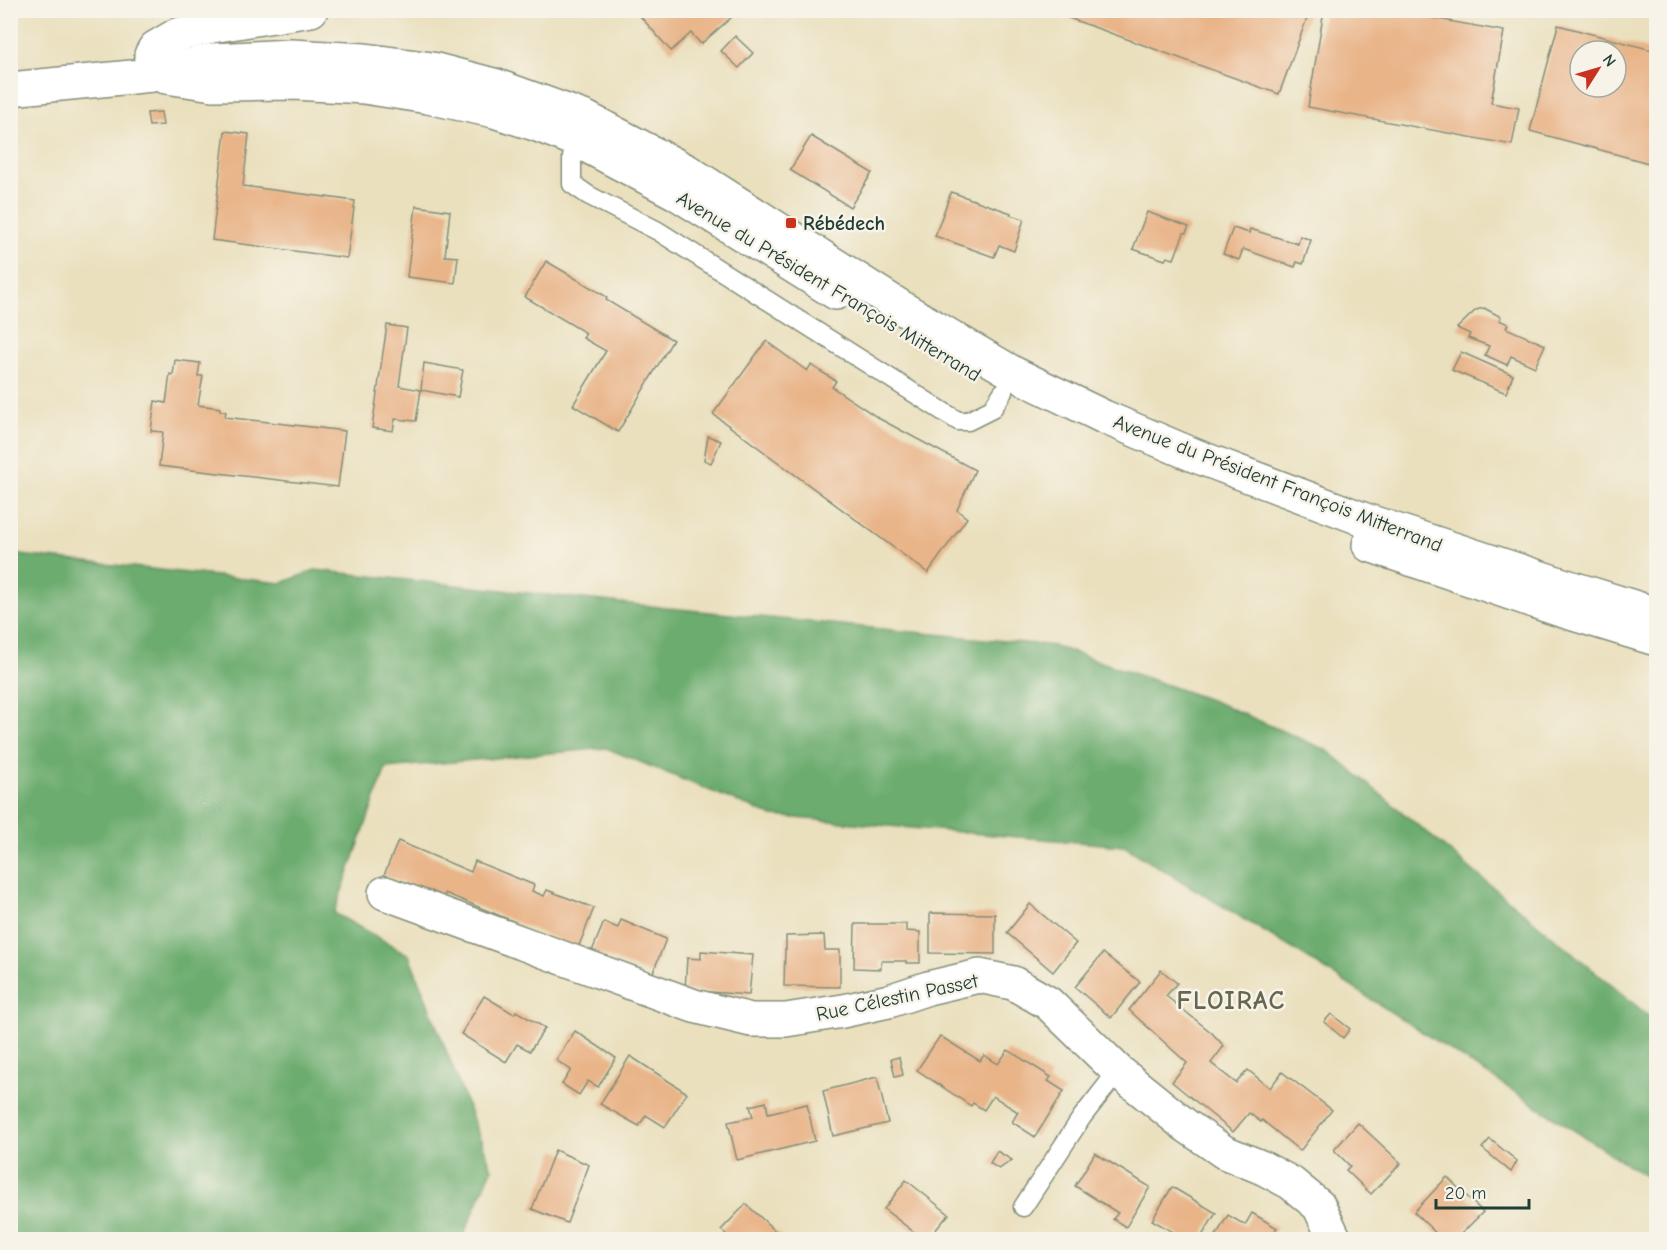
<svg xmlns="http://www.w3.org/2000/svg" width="1667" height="1250" viewBox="0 0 1667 1250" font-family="'Comic Neue',sans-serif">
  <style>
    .forest { fill: #6cac6e; stroke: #467451; stroke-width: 1.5 }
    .building { fill: #e9b488; fill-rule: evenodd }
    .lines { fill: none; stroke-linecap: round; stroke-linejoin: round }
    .service-casing { stroke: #848e79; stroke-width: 21 }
    .minor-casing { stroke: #848e79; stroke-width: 36 }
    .tertiary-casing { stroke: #848e79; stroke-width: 36 }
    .service { stroke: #fff; stroke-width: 18 }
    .minor { stroke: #fff; stroke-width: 33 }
    .tertiary { stroke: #fff; stroke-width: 33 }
    .poi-dot { fill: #c8321e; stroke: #f7f3e8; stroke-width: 2 }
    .labels { text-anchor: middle; stroke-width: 5; stroke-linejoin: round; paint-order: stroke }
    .poi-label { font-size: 20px; font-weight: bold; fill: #1f3d34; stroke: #f7f3e8; text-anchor: start }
    .street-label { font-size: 20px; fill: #1f3d34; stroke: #f7f3e8 }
    .district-label { font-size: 26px; font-weight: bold; letter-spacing: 1.5px; fill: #666751; stroke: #f7f3e8 }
  </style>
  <rect width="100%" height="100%" fill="#f7f3e8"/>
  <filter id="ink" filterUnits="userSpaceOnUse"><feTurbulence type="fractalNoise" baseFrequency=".0167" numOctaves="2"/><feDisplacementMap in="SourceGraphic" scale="12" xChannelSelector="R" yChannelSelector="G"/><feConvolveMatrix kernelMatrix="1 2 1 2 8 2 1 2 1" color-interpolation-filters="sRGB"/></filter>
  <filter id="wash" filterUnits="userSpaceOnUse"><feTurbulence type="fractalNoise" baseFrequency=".008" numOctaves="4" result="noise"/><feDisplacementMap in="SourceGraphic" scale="24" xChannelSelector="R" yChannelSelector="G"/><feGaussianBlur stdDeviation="1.35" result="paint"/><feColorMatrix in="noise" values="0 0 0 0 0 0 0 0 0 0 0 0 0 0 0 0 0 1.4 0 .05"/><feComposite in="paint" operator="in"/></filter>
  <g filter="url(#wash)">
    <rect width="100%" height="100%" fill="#eae0be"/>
    <!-- forest -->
    <path class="forest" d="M11 554 282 583 315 570 669 608 1055 646 1216 702 1328 751 1656 1022V1183L1298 952 1124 846 772 816 606 748 386 768 334 913 409 955 492 1169 462 1239H11Z"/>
    <g id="blocks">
      <!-- building -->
      <g class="building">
        <path d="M646 10H740L701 44 691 33 671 51 640 16Z"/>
        <path d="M1068 10H1310L1279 94 1066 17Z"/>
        <path d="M1324 10H1388L1504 31 1491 103 1519 108 1512 145 1308 107Z"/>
        <path d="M1558 25 1656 51V165L1530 131ZM1580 51H1616V87H1580Z"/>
        <path d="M735 36 753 53 739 68 721 51Z"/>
        <path d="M161 112 163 125 149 126 147 113Z"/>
        <path d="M225 131 249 134 243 186 355 201 347 258 212 240Z"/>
        <path d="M811 136 872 173 850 207 790 170Z"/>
        <path d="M951 192 1011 213 1010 215 1024 219 1014 251 999 245 994 257 935 236Z"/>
        <path d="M416 206 450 211 445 256 458 257 455 283 407 277Z"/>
        <path d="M1147 212 1189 227 1186 233H1184L1174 259 1167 257 1165 260 1133 249Z"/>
        <path d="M1233 228 1249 233 1250 229 1298 244 1300 236 1311 240 1303 264 1297 262 1295 267 1243 249 1239 260 1223 254Z"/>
        <path d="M546 261 607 297 606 300 673 340 618 432 573 405 606 351 583 338 586 333 525 297Z"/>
        <path d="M1484 308 1501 317 1499 320 1508 324 1506 328 1545 345 1535 367 1511 356 1507 365 1485 355 1489 346 1468 338 1470 334 1457 328 1476 310Z"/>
        <path d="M387 325 407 328 399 386 421 390 416 421 395 419 393 431 372 428Z"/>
        <path d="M766 341 807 371 811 365 836 381 832 387 880 419 975 470 957 510 967 518 928 573 713 414Z"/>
        <path d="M1461 352 1513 375 1506 393 1452 370Z"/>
        <path d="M175 360 200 363 198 376H203L198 405 220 408V411H226L225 417 345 431 338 487 159 466 163 432 151 431 155 401 166 403 170 374 173 375Z"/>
        <path d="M424 363 463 370 458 397 421 390Z"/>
        <path d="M708 436 721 441 711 463 704 460Z"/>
        <path d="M398 841 471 872 475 861 534 885 532 891 544 896 547 890 594 908 578 948 445 893 444 897 432 891 430 895 384 875Z"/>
        <path d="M1030 904 1076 943 1053 972 1007 933Z"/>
        <path d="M930 913 995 914V954L930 953Z"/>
        <path d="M621 920 666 939 652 975 592 951 604 922 618 928Z"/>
        <path d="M855 924H906V931L920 932V963H906V961H881V969L854 968Z"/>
        <path d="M824 935 825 950H840V987L784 986 785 949H786V936Z"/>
        <path d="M701 951 753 955 749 995 685 990 687 958 701 959Z"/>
        <path d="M1103 953 1140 982 1111 1018 1075 987Z"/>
        <path d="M1161 970 1177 983 1166 996 1212 1033 1224 1046 1211 1063 1236 1083 1248 1070 1270 1088 1282 1072 1332 1110 1300 1151 1262 1120 1261 1122 1249 1113 1233 1132 1172 1082 1187 1063 1129 1010Z"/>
        <path d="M484 996 514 1014 516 1011 545 1028 530 1051 517 1044 506 1062 461 1034Z"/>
        <path d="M1331 1014 1350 1029 1343 1038 1324 1022Z"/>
        <path d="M575 1031 616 1058 598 1087 588 1081 579 1095 562 1084 571 1070 556 1060Z"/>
        <path d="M940 1036 980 1061 984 1055 998 1064 1008 1050 1051 1077 1048 1081 1064 1091 1035 1137 1012 1122 1018 1112 993 1096 984 1110 973 1103 971 1106 917 1070Z"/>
        <path d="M630 1056 687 1093 665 1127 646 1115 639 1126 600 1104Z"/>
        <path d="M899 1057 903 1075 895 1077 891 1059Z"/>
        <path d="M877 1077 888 1123 833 1136 823 1091Z"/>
        <path d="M766 1102 768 1113 807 1104 815 1141 737 1160 728 1122 753 1117 750 1106Z"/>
        <path d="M1358 1123 1401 1163 1371 1194 1346 1170 1350 1166 1334 1150Z"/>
        <path d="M1490 1139 1517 1161 1511 1172 1482 1148Z"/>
        <path d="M555 1150 589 1165 567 1223 532 1209Z"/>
        <path d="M997 1151 1012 1160 999 1169 990 1163Z"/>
        <path d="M1095 1153 1150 1187 1126 1227 1113 1219 1118 1213 1075 1186Z"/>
        <path d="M1447 1177 1483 1212 1456 1239H1442L1414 1212Z"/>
        <path d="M906 1180 949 1214 928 1239H923L884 1209Z"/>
        <path d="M1172 1187 1216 1213 1200 1239H1185L1152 1220Z"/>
        <path d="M746 1204 784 1239H731L727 1235 721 1230Z"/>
        <path d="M1252 1213 1277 1228 1269 1239H1214L1228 1215 1245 1225Z"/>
      </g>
    </g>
  </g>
  <g filter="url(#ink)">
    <use href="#blocks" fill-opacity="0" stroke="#848e79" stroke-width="1.5"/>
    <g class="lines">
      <defs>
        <g id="service">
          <path d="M579 134 572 157V184L588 195 658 231 958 421H968L992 409 1003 392"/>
          <path d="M1023 1207 1082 1117 1118 1071"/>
        </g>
        <path id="minor" d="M385 893 694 1006 751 1020H786L843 1011 889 1001 928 988 979 976 1013 983 1048 1003 1118 1071 1185 1125 1224 1152 1263 1168 1291 1183 1319 1206 1335 1240"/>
        <g id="tertiary">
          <path d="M152 75 151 55 155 48 177 35 212 26 311 10"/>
          <path d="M166 77 213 84 294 83 364 87 428 97 494 111 535 124 576 140 676 193 836 293"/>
          <path d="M10 89 152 75 212 60 291 56 365 60 432 69 497 86 586 118 687 171 907 311 1013 373 1104 417 1196 456 1368 521 1566 586 1656 614"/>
          <path d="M1369 545 1557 609 1656 639"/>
        </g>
      </defs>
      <!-- service casing -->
      <use href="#service" class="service-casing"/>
      <!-- minor casing -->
      <use href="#minor" class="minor-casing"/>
      <!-- tertiary casing -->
      <use href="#tertiary" class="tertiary-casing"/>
      <!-- service -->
      <use href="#service" class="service"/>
      <!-- minor -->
      <use href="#minor" class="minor"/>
      <!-- tertiary -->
      <use href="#tertiary" class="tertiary"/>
    </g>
  </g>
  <!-- markers -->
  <rect class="poi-dot" x="785" y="217" width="12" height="12" rx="3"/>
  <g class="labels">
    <!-- poi labels -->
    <g class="poi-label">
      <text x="803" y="230">Rébédech</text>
    </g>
    <!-- street labels -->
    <g class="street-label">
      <text transform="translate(829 286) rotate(31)" y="7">Avenue du Président François Mitterrand</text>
      <text transform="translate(1278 483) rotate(21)" y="7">Avenue du Président François Mitterrand</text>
      <text transform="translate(897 997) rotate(-12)" y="7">Rue Célestin Passet</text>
    </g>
    <!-- district labels -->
    <g class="district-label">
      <text x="1231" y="1009">FLOIRAC</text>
    </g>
  </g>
  <!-- margin -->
  <rect width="1667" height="1250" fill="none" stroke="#f7f3e8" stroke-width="36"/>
  <!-- north arrow -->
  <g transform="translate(1598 69) rotate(53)"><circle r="28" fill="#f7f3e8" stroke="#a1aaa0" stroke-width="1.5"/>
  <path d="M0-4.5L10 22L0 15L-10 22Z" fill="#c8321e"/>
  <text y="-9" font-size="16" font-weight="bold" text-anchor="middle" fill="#1f3d34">N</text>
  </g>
  <!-- scale -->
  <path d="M1436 1199v9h93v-9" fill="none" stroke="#1f3d34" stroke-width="3"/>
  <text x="1445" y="1199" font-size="18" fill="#1f3d34" stroke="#f7f3e8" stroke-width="4.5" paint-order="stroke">20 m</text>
</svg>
